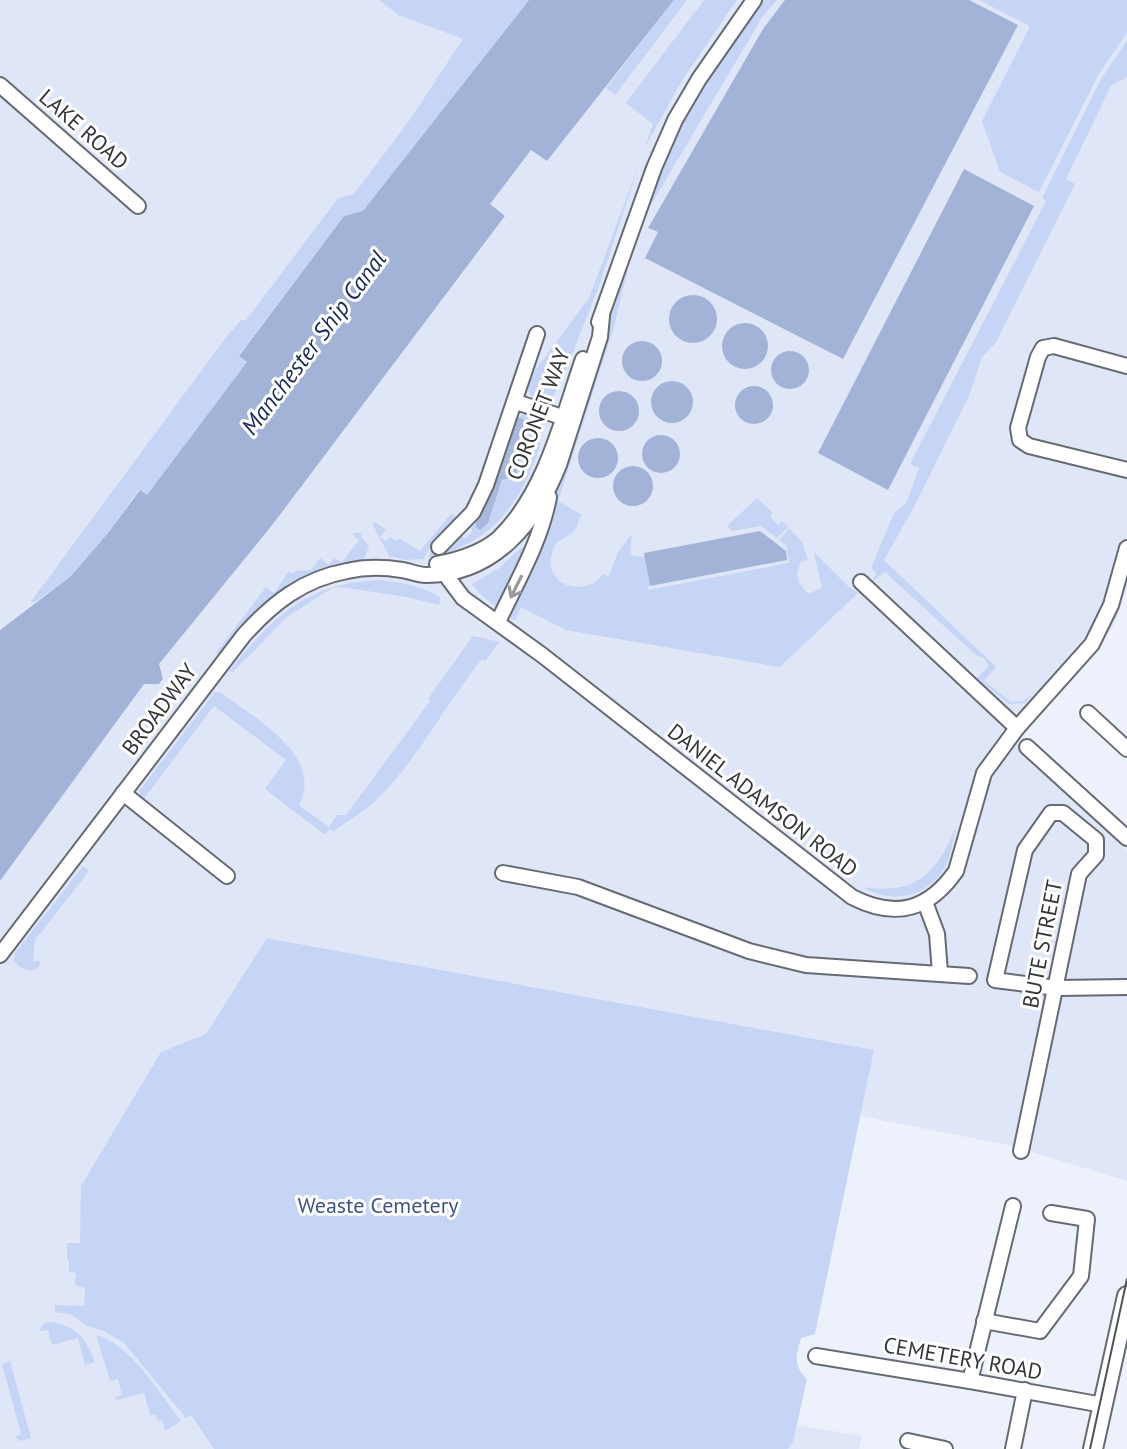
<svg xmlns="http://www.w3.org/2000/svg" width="1127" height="1449" viewBox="0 0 1127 1449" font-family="'PT Sans',sans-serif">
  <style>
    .built { fill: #dfe6f7 }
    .green { fill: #c6d5f5 }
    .forest { fill: #a9b8dd }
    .water { fill: #a3b3d8 }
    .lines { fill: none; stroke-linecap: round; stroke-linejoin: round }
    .minor-casing { stroke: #666a73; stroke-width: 18 }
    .major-casing { stroke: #666a73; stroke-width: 22 }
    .minor { stroke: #fff; stroke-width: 14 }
    .major { stroke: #fff; stroke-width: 18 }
    .tram { stroke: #505257; stroke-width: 2 }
    .oneway { stroke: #9a9a9c }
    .labels { text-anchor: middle; stroke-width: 6; stroke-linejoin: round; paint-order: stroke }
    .street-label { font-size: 22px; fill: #34363a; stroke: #fff }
    .park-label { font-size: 22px; fill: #415486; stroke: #fff }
    .water-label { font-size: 24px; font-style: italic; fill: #1a2a58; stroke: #fff }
  </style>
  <rect width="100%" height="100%" fill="#ecf1fb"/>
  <!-- built -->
  <g class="built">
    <path d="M0 0H490L411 118 354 194 338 198 246 320 224 340 31 600 34 603 0 630Z"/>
    <path d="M674 0H1127V588L1114 626 1017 744 1127 850V1181L1013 1146 860 1116 874 1050 268 938 206 1034 161 1052 191 1415 214 1449H0V881L144 684H160L163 679 159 664 273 524 505 217 489 204 532 149 547 161Z"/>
    <path d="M797 1425 862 1436 859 1449H788L793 1442Z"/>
  </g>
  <!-- green -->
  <g class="green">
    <path d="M379 0H529L363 212 344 216 239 355 247 362 147 495 139 490 108 533 71 576 34 603 31 601 224 340 241 320H246L338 198 354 194 411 118 463 39 399 15Z"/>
    <path d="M674 0H687L615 95 606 88Z"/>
    <path d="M704 0H737L683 79 644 149 653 124 626 103Z"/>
    <path d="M762 0H777L763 16 649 208 630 260 614 327 558 501 582 515C579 519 577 528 573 532 565 539 555 539 552 553 542 585 585 599 603 574L608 577 619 550 632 534 630 555 645 557 650 586 647 587 648 590 789 563 786 545 779 540 789 528 802 542 808 560 801 562C794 579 797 580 808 594L822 588 814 552 848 586 858 593 780 667 566 630 521 607 515 621 511 618V606L554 500 613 306 662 166 689 110 717 64Z"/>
    <path d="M979 0H1127V33L1099 74 1039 192 1000 172 982 121 1030 26Z"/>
    <path d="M1127 41V77L1111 86 1066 179 1075 184 996 342 982 357 968 398 915 505 884 560 996 667 984 681 1011 702 1023 701 1035 692 1024 703 1009 704 977 678 989 666 983 657 977 656 885 572 870 583 877 574 871 568 894 513 906 503 919 468 910 464 1046 201 1042 198 1101 79Z"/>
    <path d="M639 165 600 283 563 378 549 405C535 401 525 396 528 380L589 298Z"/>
    <path d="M528 413 545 418C540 430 542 443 537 455 516 511 488 544 428 558L434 546 458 536 466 538 472 532 470 520 479 511 488 523C493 509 497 493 503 480 511 460 527 441 524 419L517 417Z"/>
    <path d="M757 498 773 513 770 517 778 525 782 521 788 527 777 538 761 526 732 531 727 526Z"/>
    <path d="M451 514 456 517C446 532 431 542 424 559L406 560 389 556 373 525 375 522 386 530 380 537 386 541 390 537 396 541 398 538 420 551Z"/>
    <path d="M356 532 362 533 361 536 369 546 363 562C295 569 264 602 223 652L215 654 266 587 274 593 289 571 293 574 296 571 311 570 320 558 329 565 334 558 342 562 359 540 352 534Z"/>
    <path d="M522 547 524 552 502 602 497 608 481 595 472 584 499 568Z"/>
    <path d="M379 580C400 582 422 586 440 597L439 605 407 597 340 587 332 588 287 617 233 672 229 671C273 617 306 583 379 580Z"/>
    <path d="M473 636 499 642 485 661 482 659C445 704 420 757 378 798 366 811 348 820 334 831L330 829 325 835 265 789 286 760 214 706 143 800 139 791 215 692H220C253 717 325 756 299 805L329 827 337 815H346L430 701 428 699Z"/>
    <path d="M956 827C953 840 952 853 946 865 930 897 892 905 862 887 917 895 936 874 956 827Z"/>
    <path d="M83 866 89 871 35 940 33 961H41L38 968 31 971 20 967 14 961 15 953Z"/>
    <path d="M267 938 874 1050 815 1334 801 1338C796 1355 793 1366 807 1379L793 1442 788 1449H214L191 1415 186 1418 124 1343 102 1330 89 1327 70 1314 55 1312V1305L84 1306 85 1288 75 1285 76 1273 69 1272V1260L67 1259V1243H80L81 1186 161 1052 206 1034Z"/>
    <path d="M48 1322C74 1323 87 1339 95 1362L85 1365 78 1338 52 1345 48 1330 40 1331 42 1325Z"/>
    <path d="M96 1335C130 1343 160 1394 181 1421L165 1431 162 1420 158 1421 155 1414 150 1415 144 1393 116 1400 115 1397 122 1395 118 1379 110 1381Z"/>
    <path d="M10 1361 31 1438 20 1441 15 1437 21 1434 2 1364Z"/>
  </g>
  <!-- forest -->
  <path class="forest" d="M517 417 524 419C525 429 519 437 519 447 520 461 520 461 516 475L502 480 488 523 480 530 476 527V520L500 465Z"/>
  <!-- water -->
  <g class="water">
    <path d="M529 0H674L547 161 531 150 490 204 505 216 273 524 159 664 163 679 159 684H144L0 881V630L71 576 108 533 140 490 147 495 247 362 239 356 344 216 363 211Z"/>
    <path d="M785 0H969L1018 25 843 359 645 258 658 232 648 228 763 29Z"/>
    <path d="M964 169 1034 206 888 490 818 453Z"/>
    <circle cx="693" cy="319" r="24"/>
    <circle cx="745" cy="346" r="23"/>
    <circle cx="642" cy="361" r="20"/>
    <circle cx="790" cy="370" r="19"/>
    <circle cx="672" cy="402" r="21"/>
    <circle cx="754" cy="405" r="19"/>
    <circle cx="619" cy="411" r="20"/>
    <circle cx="661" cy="454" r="19"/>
    <circle cx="598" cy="458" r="20"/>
    <circle cx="633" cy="486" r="20"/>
    <path d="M760 531 786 551 787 560 650 586 644 553Z"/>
  </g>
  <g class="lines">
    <defs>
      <g id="minor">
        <path d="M0 85 138 206"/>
        <path d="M599 322 654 168 675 120 699 79 754 0"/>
        <path d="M1127 366 1054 346 1043 348 1038 357 1018 428 1020 440 1029 446 1127 470"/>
        <path d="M516 402 568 419"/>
        <path d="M439 547 473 512 486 485 537 334"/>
        <path d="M444 563 448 578 463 598 542 655 852 897C895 919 928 911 956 871L984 773 1017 728 1092 644 1111 605 1127 548"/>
        <path d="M437 564C458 560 482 553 499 538 546 492 562 419 583 359"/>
        <path d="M861 582 1017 728"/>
        <path d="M498 622C517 581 541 541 549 497"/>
        <path d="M1088 713 1127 749"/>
        <path d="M1027 747 1127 838"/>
        <path d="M123 793 227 876"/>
        <path d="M503 873 578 887 749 951 806 965 969 976"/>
        <path d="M925 902 937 934 940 973"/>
        <path d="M0 955 244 635C273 603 303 579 347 571 364 567 384 567 402 570 410 571 417 575 426 575 494 575 536 523 559 465L600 337 602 316"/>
        <path d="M1021 1151 1079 874 1096 855V840L1063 813H1051L1025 850 995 980 1057 988 1127 987"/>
        <path d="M984 1321 1040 1331 1081 1276 1087 1219 1051 1213"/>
        <path d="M816 1356 970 1381 1103 1405"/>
        <path d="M970 1381 1013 1206"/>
        <path d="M908 1441 945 1449"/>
        <path d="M1013 1449 1025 1390"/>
      </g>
      <path id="major" d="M1093 1449 1127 1296"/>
    </defs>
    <!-- minor casing -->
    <use href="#minor" class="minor-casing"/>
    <!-- major casing -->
    <use href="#major" class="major-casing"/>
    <!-- minor -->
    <use href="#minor" class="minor"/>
    <!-- major -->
    <use href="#major" class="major"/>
    <!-- tram -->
    <path class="tram" d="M1090 1449 1127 1279"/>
  </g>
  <!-- one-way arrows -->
  <defs><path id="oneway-shaft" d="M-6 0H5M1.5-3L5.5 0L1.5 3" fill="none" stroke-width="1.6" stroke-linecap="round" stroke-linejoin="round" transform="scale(2)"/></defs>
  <use class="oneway" href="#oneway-shaft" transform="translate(516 587) rotate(117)"/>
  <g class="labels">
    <!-- street labels -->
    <g class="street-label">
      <text transform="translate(84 129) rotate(41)" y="8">LAKE ROAD</text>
      <text transform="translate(538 414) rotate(-69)" y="8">CORONET WAY</text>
      <text transform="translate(159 709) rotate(-53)" y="8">BROADWAY</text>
      <text transform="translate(763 800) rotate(38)" y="8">DANIEL ADAMSON ROAD</text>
      <text transform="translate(1042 944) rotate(-79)" y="8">BUTE STREET</text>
      <text transform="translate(963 1358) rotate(10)" y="8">CEMETERY ROAD</text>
    </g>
    <!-- park labels -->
    <g class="park-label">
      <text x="378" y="1213">Weaste Cemetery</text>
    </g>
    <!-- water labels -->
    <g class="water-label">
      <text transform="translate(314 343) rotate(-53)" y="8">Manchester Ship Canal</text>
    </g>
  </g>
</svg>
